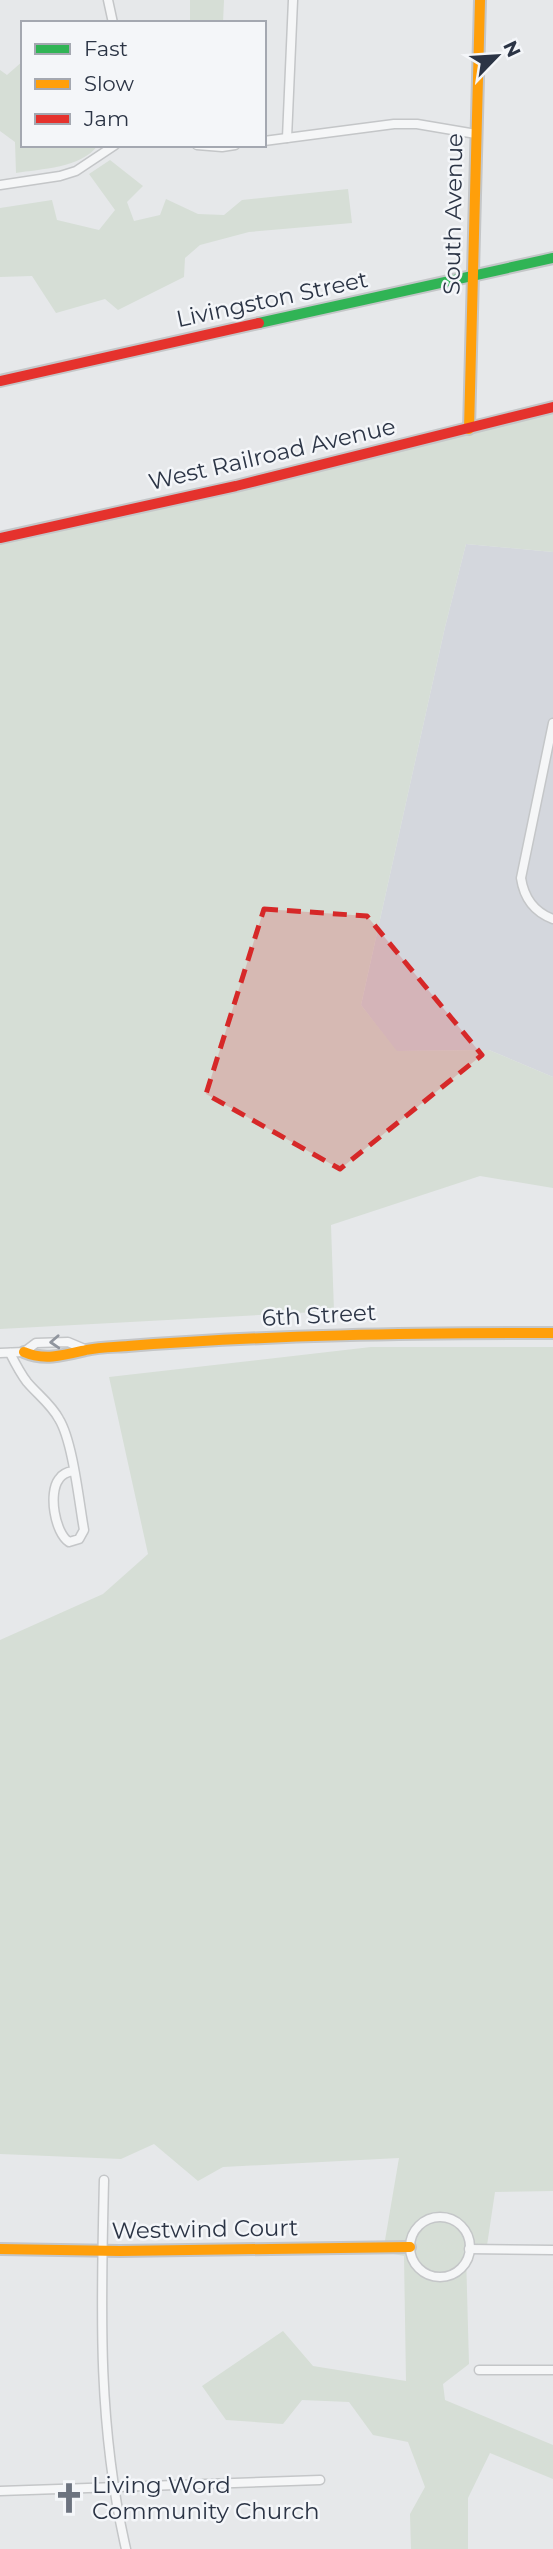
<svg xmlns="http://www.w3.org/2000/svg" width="553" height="2549" viewBox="0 0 553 2549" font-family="Montserrat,sans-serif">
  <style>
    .built { fill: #d4d7dd }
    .green { fill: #d6ded6 }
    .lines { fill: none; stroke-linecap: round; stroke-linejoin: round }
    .street-casing { stroke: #c4c6c8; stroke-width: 11 }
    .fast-casing { stroke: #c4c6c8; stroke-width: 14 }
    .slow-casing { stroke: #c4c6c8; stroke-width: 14 }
    .jam-casing { stroke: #c4c6c8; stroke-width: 14 }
    .street { stroke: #f5f6f7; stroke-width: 8 }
    .fast { stroke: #30b455; stroke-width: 10 }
    .slow { stroke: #ff9f0a; stroke-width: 10 }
    .jam { stroke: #e5322d; stroke-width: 10 }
    .oneway { stroke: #90959e }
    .marked { fill: #d62828; fill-opacity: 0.2; stroke: #d62828; stroke-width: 5; stroke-dasharray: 14 9; stroke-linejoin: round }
    .labels { text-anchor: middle; stroke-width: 5; stroke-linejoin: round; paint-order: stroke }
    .street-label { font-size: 23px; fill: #2b3445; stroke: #f4f6f9 }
    .poi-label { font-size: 23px; fill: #2b3445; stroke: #f4f6f9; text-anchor: start }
  </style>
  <rect width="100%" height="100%" fill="#e6e8ea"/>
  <!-- built -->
  <path class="built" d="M466 544 553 552V1077L489 1050 396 1051 361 1005 445 627Z"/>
  <!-- green -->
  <g class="green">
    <path d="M190 0H224L223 23H190Z"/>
    <path d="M23 61V145H98C82 168 40 169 16 173L15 142 0 131V70L7 75Z"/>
    <path d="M110 160 143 186 127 202 134 221 160 215 166 199 198 214 224 215 242 200 348 189 352 223 249 232 200 245 185 258 184 277 118 310 105 299 56 313 32 276 0 277V208L52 200 57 220 99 230 115 210 89 174Z"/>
    <path d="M553 409V552L466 544 445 627 361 1005 397 1051 489 1050 553 1077V1188L480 1176 331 1225 334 1311 0 1329V540Z"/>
    <path d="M371 1347H553V2191L495 2192 486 2252 466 2254 469 2364 443 2384 445 2400 553 2445V2479L490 2453 468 2498V2549H411L410 2514 425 2487 408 2442 373 2435 349 2402 302 2400 283 2424 226 2420 202 2386 283 2331 313 2366 406 2381 404 2256 383 2252 399 2158 223 2167 198 2181 154 2144 121 2159 0 2154V1640L103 1594 148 1554 109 1377Z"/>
  </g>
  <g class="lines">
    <defs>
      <g id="street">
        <path d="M108 0 113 23"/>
        <path d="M287 138 293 0"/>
        <path d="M264 141 394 124H417L476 134"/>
        <path d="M197 145 222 147 235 145"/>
        <path d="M0 185 60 176 76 171 115 145"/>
        <path d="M553 723 521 878C524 898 534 912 553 919"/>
        <path d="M0 1353 24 1352 36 1343 68 1342 87 1350"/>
        <path d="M10 1353C15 1363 20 1373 27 1382 37 1394 51 1404 59 1419 73 1442 79 1502 84 1530L79 1539 69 1542C55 1533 48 1493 59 1479 62 1474 67 1472 73 1471"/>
        <path d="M104 2180C101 2307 97 2424 126 2549"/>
        <circle cx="440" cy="2247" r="30"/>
        <path d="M469 2249 553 2250"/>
        <path d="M479 2370H553"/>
        <path d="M0 2491 320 2480"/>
      </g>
      <path id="fast" d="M259 323 553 258"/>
      <g id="slow">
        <path d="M469 429 480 0"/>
        <path d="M24 1352C44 1361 65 1355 86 1350 99 1347 114 1347 128 1346 270 1335 411 1333 553 1333"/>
        <path d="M0 2249 120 2251 410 2247"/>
      </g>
      <g id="jam">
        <path d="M0 381 259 323"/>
        <path d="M0 538 236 486 553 407"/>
      </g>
    </defs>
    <!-- street casing -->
    <use href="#street" class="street-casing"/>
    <!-- fast casing -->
    <use href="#fast" class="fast-casing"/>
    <!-- slow casing -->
    <use href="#slow" class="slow-casing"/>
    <!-- jam casing -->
    <use href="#jam" class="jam-casing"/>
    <!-- street -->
    <use href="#street" class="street"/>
    <!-- fast -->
    <use href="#fast" class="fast"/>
    <!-- slow -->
    <use href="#slow" class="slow"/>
    <!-- jam -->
    <use href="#jam" class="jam"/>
  </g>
  <!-- one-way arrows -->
  <defs><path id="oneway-chevron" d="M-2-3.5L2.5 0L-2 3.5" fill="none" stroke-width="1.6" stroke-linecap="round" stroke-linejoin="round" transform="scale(1.75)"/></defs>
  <use class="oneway" href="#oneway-chevron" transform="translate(55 1342) rotate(177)"/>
  <!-- marked area -->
  <path class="marked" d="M264 909 367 916 482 1055 340 1169 206 1094Z"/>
  <!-- icons -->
  <defs>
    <symbol id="church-bare" viewBox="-9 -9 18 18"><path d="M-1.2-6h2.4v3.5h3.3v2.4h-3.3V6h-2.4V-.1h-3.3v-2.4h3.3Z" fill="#6c737f" stroke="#f4f6f9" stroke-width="2.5" paint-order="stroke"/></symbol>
  </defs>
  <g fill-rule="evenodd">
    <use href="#church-bare" x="47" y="2476" width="44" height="44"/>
  </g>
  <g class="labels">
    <!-- street labels -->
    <g class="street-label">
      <text transform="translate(453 214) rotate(-89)" y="8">South Avenue</text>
      <text transform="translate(272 299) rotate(-12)" y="8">Livingston Street</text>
      <text transform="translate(272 454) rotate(-13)" y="8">West Railroad Avenue</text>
      <text transform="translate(319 1315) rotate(-3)" y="8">6th Street</text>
      <text transform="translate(205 2229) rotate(-1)" y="8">Westwind Court</text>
    </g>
    <!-- poi labels -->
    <g class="poi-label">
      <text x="92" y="2493">Living Word<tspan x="92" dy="26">Community Church</tspan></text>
    </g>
  </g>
  <!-- legend -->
  <rect x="21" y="21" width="245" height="126" fill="#f4f6f9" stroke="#a4a8b1" stroke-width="2"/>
  <rect x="35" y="44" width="35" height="10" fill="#30b455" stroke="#a4a8b1" stroke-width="2"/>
  <text x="84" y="56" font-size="21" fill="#2b3445">Fast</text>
  <rect x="35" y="79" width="35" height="10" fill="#ff9f0a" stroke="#a4a8b1" stroke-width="2"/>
  <text x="84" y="91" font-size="21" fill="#2b3445">Slow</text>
  <rect x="35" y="114" width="35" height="10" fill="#e5322d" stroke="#a4a8b1" stroke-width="2"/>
  <text x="84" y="126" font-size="21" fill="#2b3445">Jam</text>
  <!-- north arrow -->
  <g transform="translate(497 56) rotate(65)" stroke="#f4f6f9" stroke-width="5" paint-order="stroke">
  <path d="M0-5L12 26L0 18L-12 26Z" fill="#2b3445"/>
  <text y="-10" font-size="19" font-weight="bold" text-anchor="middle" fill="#2b3445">N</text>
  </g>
</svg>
